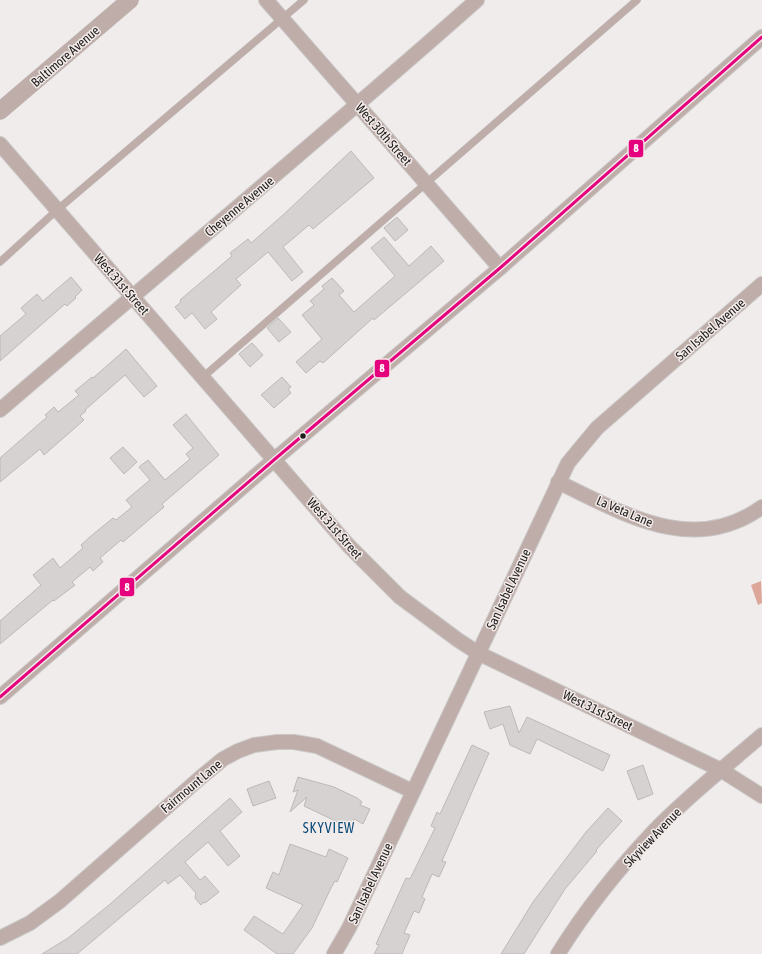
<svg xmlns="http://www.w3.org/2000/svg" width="762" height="954" viewBox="0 0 762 954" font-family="'Asap Condensed',sans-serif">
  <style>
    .water { fill: #dca798 }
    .building { fill: #d5d2d1; stroke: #bcb9b8 }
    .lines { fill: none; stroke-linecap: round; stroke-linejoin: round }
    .service-casing { stroke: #cac7c7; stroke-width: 8 }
    .minor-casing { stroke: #cac7c7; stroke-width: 16 }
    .tertiary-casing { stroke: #cac7c7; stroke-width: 18 }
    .service { stroke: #beada8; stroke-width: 7 }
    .minor { stroke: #beada8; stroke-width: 14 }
    .tertiary { stroke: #beada8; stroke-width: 17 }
    .bus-1-casing { stroke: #f2ebe9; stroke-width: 6 }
    .bus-1 { stroke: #e5007d; stroke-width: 3 }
    .bus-dot { fill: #1f1c1c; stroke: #f2ebe9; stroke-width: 1.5 }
    .labels { text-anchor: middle; stroke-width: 3; stroke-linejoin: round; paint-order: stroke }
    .street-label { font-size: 13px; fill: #1f1c1c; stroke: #f2ebe9 }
    .neighbourhood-label { font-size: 14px; letter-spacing: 1px; fill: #074a7a; stroke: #f2ebe9 }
    .line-badge { stroke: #f2ebe9; stroke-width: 1.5 }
    .badge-label { font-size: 11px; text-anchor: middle; font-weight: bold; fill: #fff }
  </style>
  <rect width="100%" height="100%" fill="#f0eceb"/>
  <!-- water -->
  <path class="water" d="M761 581 762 603 758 605 751 585Z"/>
  <!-- building -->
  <g class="building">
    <path d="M351 151 374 178 313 229 309 225 283 247 303 272 292 281 268 252 236 279 241 285 211 312 217 319 205 329 192 313 185 319 175 307 181 302 180 300 232 256 230 253 248 239 251 243 283 215Z"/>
    <path d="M397 217 408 230 395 241 384 228Z"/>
    <path d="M384 237 409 266 431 246 444 261 374 320 373 318 323 363 320 361 306 373 296 362 322 339 302 315 314 305 310 301 324 289 322 286 332 278 344 291 339 295 354 312 395 276 371 248Z"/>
    <path d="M71 277 82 290 75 297 76 298 67 306 65 304 0 361V336L26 314 21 308 37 294 43 301Z"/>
    <path d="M278 318 291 332 279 342 267 328Z"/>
    <path d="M252 343 263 355 250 367 239 354Z"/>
    <path d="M126 349 157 386 144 397 125 375 85 410 86 411 80 416 84 420 44 455 40 449 0 482V458L47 417 45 415 54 407 58 412 79 395 75 391 92 377 93 378Z"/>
    <path d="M282 377 291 387 288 389 291 393 274 408 261 395Z"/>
    <path d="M186 414 219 455 162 504 164 507 123 542 121 540 100 558 103 562 93 571 90 567 72 582 75 585 54 601 53 600 0 644V621L41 585 33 575 53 558 60 568 83 548 81 545 91 536 113 518 116 520 132 507 126 500 150 480 139 467 148 460 165 480 190 459 186 454 193 448 173 425Z"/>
    <path d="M123 447 137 462 124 474 110 458Z"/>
    <path d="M510 706 519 733 527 717 610 755 603 771 537 739 530 754 510 745 503 724 490 729 484 712Z"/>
    <path d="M472 745 489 753 442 861 446 862 439 877 432 874 422 897 425 899 419 913 414 911 404 933 410 935 402 954H374L379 945 376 944 406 878 410 879 435 828 431 826 437 812 440 814Z"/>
    <path d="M643 765 653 794 638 800 627 771Z"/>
    <path d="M298 777 334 787 357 798 362 802 360 805 370 809 363 824 354 819 350 828 304 806 307 797 290 812 298 790 293 792Z"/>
    <path d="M269 781 276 798 253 806 247 789Z"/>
    <path d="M230 798 242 812 220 831 240 856 228 866 208 842 185 862 200 880 205 876 219 892 205 903 204 902 201 905 195 898 196 893 180 875 168 884 165 880 77 954H42L68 938 109 905Z"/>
    <path d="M608 808 622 821 596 850 597 851 565 889 524 954H501L533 902 586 832Z"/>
    <path d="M290 844 326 857 329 849 348 858 337 882 335 881 331 888 312 928 293 954H277L244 930 254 916 283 934 303 905 266 888 273 872 279 875Z"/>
  </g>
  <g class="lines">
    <defs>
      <g id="service">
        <path d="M0 262 57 210 304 0"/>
        <path d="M203 377 637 0"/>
      </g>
      <g id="minor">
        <path d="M266 0 500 268"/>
        <path d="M0 144 348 545 400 597 458 640 478 653 721 770 762 796"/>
        <path d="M0 410C159 273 320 139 477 0"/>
        <path d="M558 482C623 513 693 557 762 507"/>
        <path d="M0 697 275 459 500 268 762 37"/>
        <path d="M0 938 30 923 60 901 200 778 223 759 238 751 254 745 277 742H294L317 746 412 791"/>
        <path d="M334 954 349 928 568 463 597 428 762 284"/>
        <path d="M558 954C586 909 619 868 655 830 688 796 726 766 762 735"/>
      </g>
      <path id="tertiary" d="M0 111 130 0"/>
    </defs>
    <!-- service casing -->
    <use href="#service" class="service-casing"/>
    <!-- minor casing -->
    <use href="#minor" class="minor-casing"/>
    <!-- tertiary casing -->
    <use href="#tertiary" class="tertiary-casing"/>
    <!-- service -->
    <use href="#service" class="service"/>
    <!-- minor -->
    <use href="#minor" class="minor"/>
    <!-- tertiary -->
    <use href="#tertiary" class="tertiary"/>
    <defs>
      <path id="bus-1" d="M0 697 275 459 500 268 762 37"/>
    </defs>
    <!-- bus-1 casing -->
    <use href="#bus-1" class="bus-1-casing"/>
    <!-- bus-1 -->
    <use href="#bus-1" class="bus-1"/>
  </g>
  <!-- markers -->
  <circle class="bus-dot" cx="303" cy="436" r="3.5"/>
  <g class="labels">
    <!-- street labels -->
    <g class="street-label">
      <text transform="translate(65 56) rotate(-41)" y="5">Baltimore Avenue</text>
      <text transform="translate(384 134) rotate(49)" y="5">West 30th Street</text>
      <text transform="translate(239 206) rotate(-40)" y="5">Cheyenne Avenue</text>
      <text transform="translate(122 284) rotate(49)" y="5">West 31st Street</text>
      <text transform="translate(710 329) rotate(-41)" y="5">San Isabel Avenue</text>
      <text transform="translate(625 511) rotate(23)" y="5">La Veta Lane</text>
      <text transform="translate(335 528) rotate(49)" y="5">West 31st Street</text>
      <text transform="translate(508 589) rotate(-65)" y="5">San Isabel Avenue</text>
      <text transform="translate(598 710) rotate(26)" y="5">West 31st Street</text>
      <text transform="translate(191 786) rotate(-40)" y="5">Fairmount Lane</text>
      <text transform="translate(652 837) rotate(-46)" y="5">Skyview Avenue</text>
      <text transform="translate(370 883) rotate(-65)" y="5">San Isabel Avenue</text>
    </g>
    <!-- neighbourhood labels -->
    <g class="neighbourhood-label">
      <text x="329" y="833">SKYVIEW</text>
    </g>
  </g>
  <g class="line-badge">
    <rect x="628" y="139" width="16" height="19" rx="4" fill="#e5007d"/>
    <rect x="374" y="359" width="16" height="19" rx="4" fill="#e5007d"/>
    <rect x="119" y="577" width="16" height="20" rx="4" fill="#e5007d"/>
  </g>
  <g class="badge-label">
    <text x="636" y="152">8</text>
    <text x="382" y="372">8</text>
    <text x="127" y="591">8</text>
  </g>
</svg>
